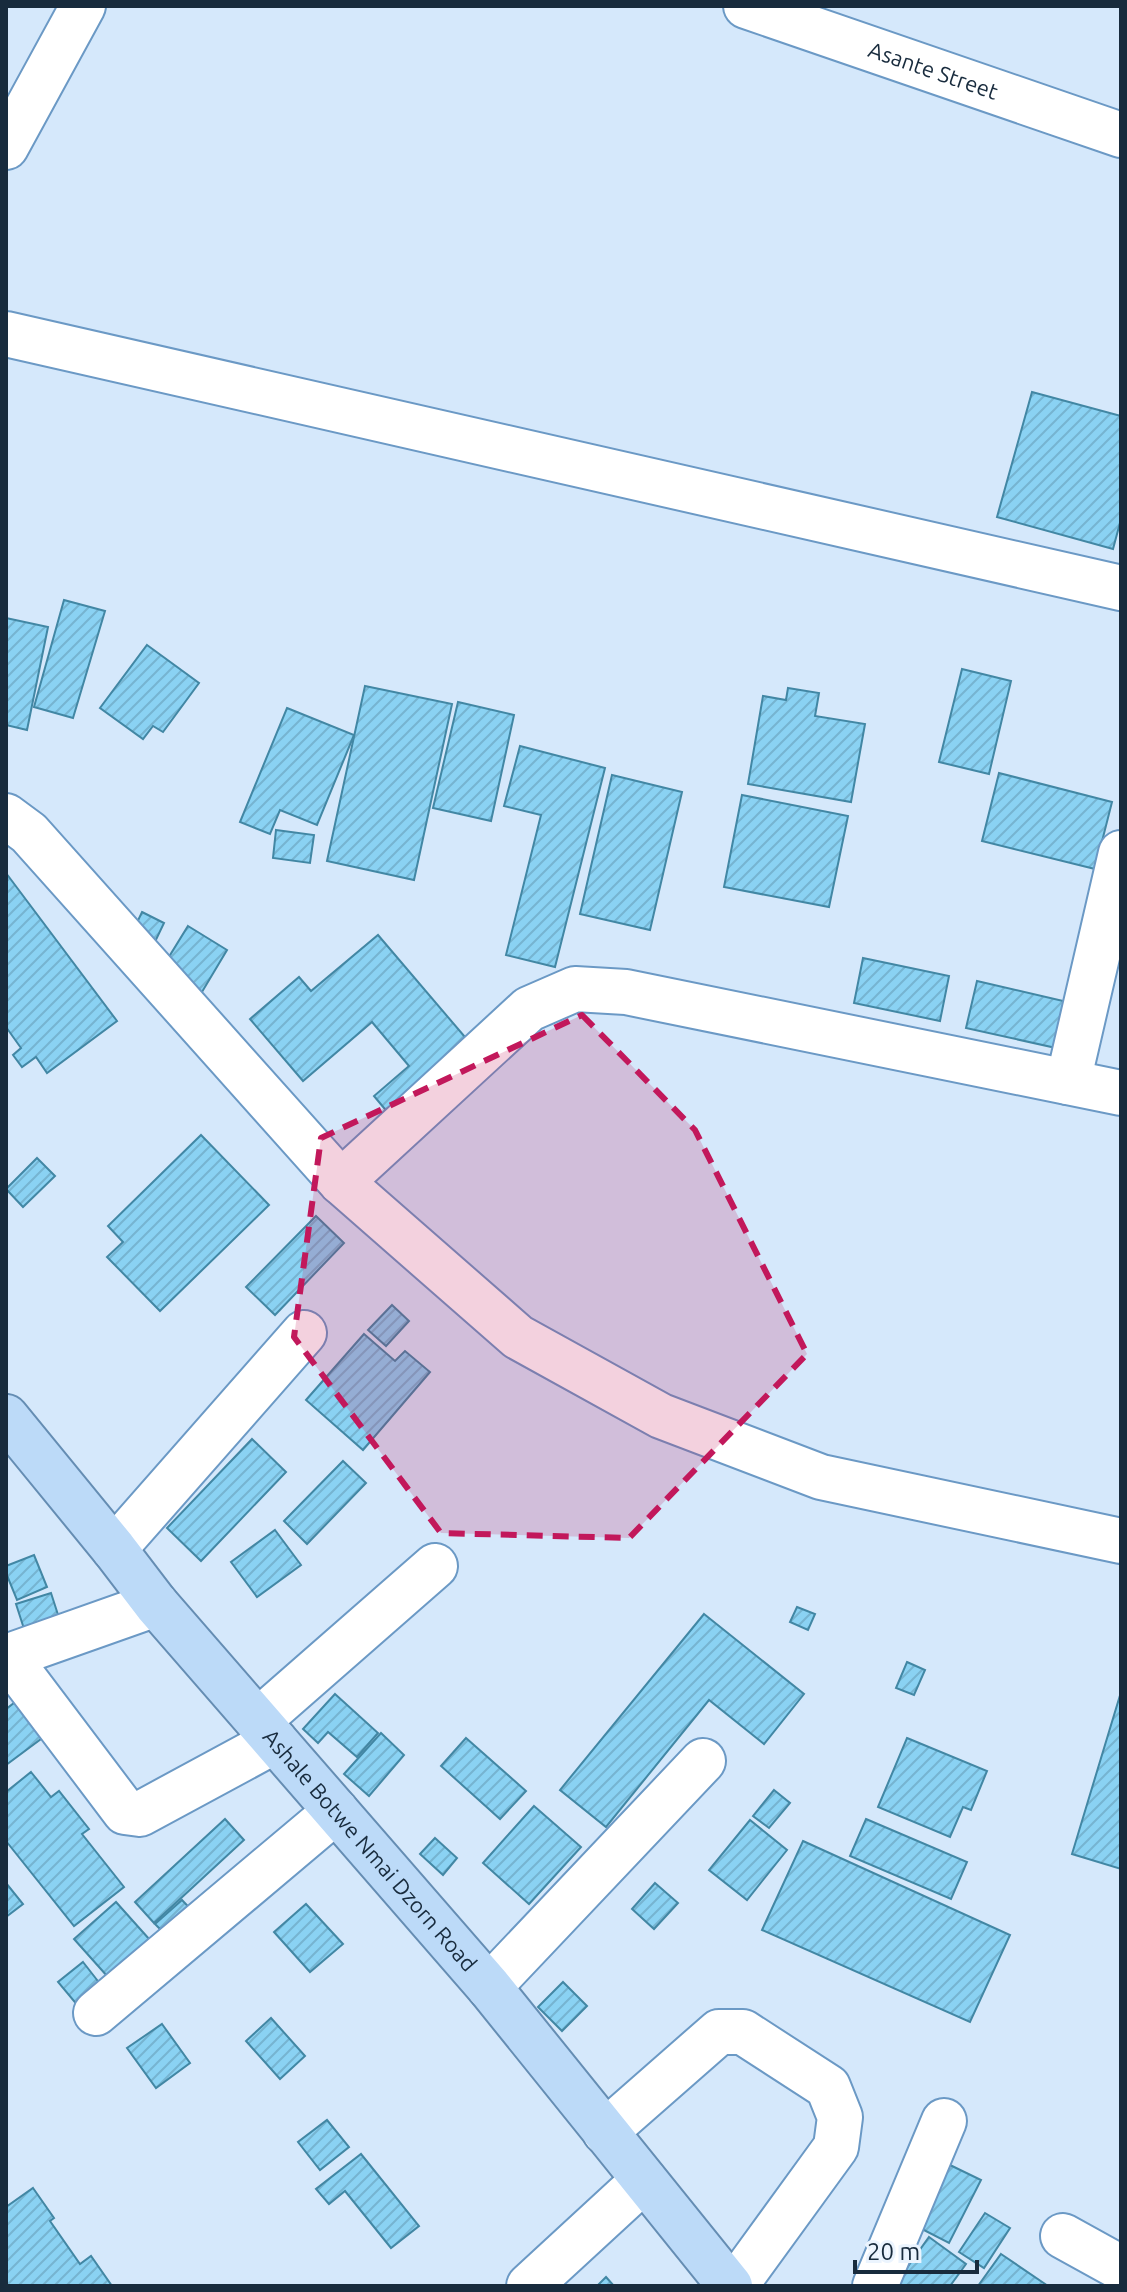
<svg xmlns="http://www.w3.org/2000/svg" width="1127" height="2292" viewBox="0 0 1127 2292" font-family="Ubuntu,sans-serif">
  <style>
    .building { fill: url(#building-hatch); stroke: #4287a4; stroke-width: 2 }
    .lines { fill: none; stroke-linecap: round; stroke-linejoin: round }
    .minor-casing { stroke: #6b99c5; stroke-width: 48 }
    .major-casing { stroke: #658db3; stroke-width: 48 }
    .minor { stroke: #fff; stroke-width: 44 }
    .major { stroke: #bcdaf8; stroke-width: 44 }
    .marked { fill: #c2185b; fill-opacity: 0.2; stroke: #c2185b; stroke-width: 6; stroke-dasharray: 16 10; stroke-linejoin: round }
    .labels { text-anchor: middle; stroke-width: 6; stroke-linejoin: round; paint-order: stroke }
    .street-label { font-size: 22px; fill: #182b3d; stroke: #ebf4fe }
  </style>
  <defs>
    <pattern id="building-hatch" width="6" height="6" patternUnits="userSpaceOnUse" patternTransform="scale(2)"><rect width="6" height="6" fill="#8ad2f3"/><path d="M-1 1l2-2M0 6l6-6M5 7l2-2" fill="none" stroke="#76b4d1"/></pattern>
  </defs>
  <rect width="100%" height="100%" fill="#d5e8fb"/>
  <!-- building -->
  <g class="building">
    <path d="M1032 392 1121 416V519L1113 549 997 517Z"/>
    <path d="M64 600 105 611 73 718 34 707Z"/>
    <path d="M6 618 48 627 27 730 6 725Z"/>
    <path d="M147 645 199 683 163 732 153 726 143 739 100 708Z"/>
    <path d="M962 669 1011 681 989 774 939 762Z"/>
    <path d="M365 686 452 704 414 880 327 861Z"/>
    <path d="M788 688 819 693 815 716 865 724 851 802 748 784 763 696 786 700Z"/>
    <path d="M458 702 514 715 491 821 433 808Z"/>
    <path d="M287 708 354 735 317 825 280 810 270 834 240 822Z"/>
    <path d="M520 746 605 768 555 967 506 955 541 815 504 806Z"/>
    <path d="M999 773 1112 802 1095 869 982 841Z"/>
    <path d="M612 775 682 792 650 930 580 914Z"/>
    <path d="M742 795 848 816 829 907 724 887Z"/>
    <path d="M276 830 314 835 310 863 273 858Z"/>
    <path d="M6 873 117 1021 47 1073 36 1057 22 1067 13 1055 21 1048 6 1027Z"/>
    <path d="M142 912 164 923 154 944 132 933Z"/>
    <path d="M188 926 227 950 199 997 159 973Z"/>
    <path d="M378 935 476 1050 394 1120 374 1096 409 1066 372 1022 303 1081 250 1019 299 977 311 991Z"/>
    <path d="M863 958 949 976 940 1021 854 1003Z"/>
    <path d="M977 981 1076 1004 1065 1050 966 1028Z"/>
    <path d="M201 1135 269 1205 160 1311 107 1257 123 1242 108 1226Z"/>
    <path d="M37 1158 55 1176 23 1207 6 1189Z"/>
    <path d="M316 1216 344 1243 275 1315 246 1287Z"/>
    <path d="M392 1305 409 1321 386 1346 368 1330Z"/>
    <path d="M364 1334 395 1361 405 1351 430 1372 363 1450 306 1400Z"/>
    <path d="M252 1439 286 1472 201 1561 167 1528Z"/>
    <path d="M343 1461 366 1483 307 1544 284 1521Z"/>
    <path d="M275 1530 301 1565 257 1597 231 1562Z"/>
    <path d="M34 1555 47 1587 17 1600 6 1573V1566Z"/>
    <path d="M51 1593 61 1624 26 1635 16 1604Z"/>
    <path d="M797 1607 815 1614 808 1630 790 1622Z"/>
    <path d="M704 1614 804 1694 764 1744 709 1700 606 1827 560 1790Z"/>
    <path d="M907 1662 925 1670 914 1695 896 1688Z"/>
    <path d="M1121 1692V1869L1072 1854Z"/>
    <path d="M335 1694 378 1733 357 1757 328 1732 318 1743 303 1729Z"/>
    <path d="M18 1700 45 1736 6 1765V1709Z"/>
    <path d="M381 1733 404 1755 369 1796 344 1774Z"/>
    <path d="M466 1738 526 1791 500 1819 441 1766Z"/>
    <path d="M907 1738 987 1771 971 1810 963 1807 950 1837 878 1807Z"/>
    <path d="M31 1772 51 1797 59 1791 89 1829 82 1834 124 1887 74 1926 6 1841V1792Z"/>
    <path d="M774 1790 790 1803 769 1828 753 1816Z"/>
    <path d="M534 1806 581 1847 529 1904 483 1863Z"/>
    <path d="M225 1819 244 1840 154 1923 135 1902Z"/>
    <path d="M866 1819 967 1862 951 1899 850 1856Z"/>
    <path d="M750 1820 787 1850 747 1900 709 1870Z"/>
    <path d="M435 1838 457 1858 443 1875 420 1854Z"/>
    <path d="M803 1841 1010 1935 970 2022 762 1930Z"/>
    <path d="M6 1883 23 1904 6 1917Z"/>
    <path d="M655 1883 678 1903 654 1929 632 1909Z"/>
    <path d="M182 1900 199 1918 173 1942 155 1924Z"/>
    <path d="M116 1902 158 1949 116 1986 74 1939Z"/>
    <path d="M306 1904 343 1944 310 1972 274 1932Z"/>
    <path d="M83 1962 108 1994 84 2013 58 1982Z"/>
    <path d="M563 1982 587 2006 562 2031 538 2007Z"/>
    <path d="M271 2018 305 2056 280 2079 246 2041Z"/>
    <path d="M162 2024 190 2063 156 2088 127 2048Z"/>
    <path d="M327 2120 349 2147 320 2170 298 2142Z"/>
    <path d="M361 2154 419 2226 391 2248 345 2191 329 2204 316 2189Z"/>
    <path d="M950 2165 981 2180 949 2243 918 2227Z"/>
    <path d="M33 2188 54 2218 50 2221 80 2264 91 2256 112 2286H6V2207Z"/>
    <path d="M985 2213 1010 2228 984 2268 959 2252Z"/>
    <path d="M929 2237 966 2264 950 2286H894Z"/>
    <path d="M1001 2254 1048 2286H978Z"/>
    <path d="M606 2277 614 2286H597Z"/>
  </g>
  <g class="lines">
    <defs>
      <g id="minor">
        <path id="s1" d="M746 6 1121 135"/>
        <path d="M6 147 83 6"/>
        <path d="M6 334 1121 588"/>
        <path d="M6 816 29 833 341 1182 518 1337 661 1416 821 1477 1121 1541"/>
        <path d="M1068 1082 1121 853"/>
        <path d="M341 1182 529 1009 575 989 626 992 1121 1093"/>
        <path d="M114 1549 304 1333"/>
        <path d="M6 1657 156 1604"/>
        <path d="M8 1657 125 1812 140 1814 275 1741"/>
        <path d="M258 1721 435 1566"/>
        <path d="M489 1987 703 1761"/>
        <path d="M96 2013 336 1811"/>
        <path d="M605 2132 719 2032H743L828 2087 840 2117 836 2147 735 2286"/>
        <path d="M1063 2236 1121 2268"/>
        <path d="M529 2286 644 2180"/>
        <path d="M875 2286 944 2121"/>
      </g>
      <g id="major">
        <path id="s2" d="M6 1417 114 1549 156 1604 489 1987 730 2286"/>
      </g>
    </defs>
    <!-- minor casing -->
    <use href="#minor" class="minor-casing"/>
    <!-- major casing -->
    <use href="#major" class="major-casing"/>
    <!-- minor -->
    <use href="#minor" class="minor"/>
    <!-- major -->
    <use href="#major" class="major"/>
  </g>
  <!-- marked area -->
  <path class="marked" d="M582 1015 695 1130 807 1354 629 1538 441 1533 294 1337 321 1138Z"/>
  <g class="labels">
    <!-- street labels -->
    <g class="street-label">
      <text dy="8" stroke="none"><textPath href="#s1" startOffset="198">Asante Street</textPath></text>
      <text dy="8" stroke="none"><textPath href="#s2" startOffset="566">Ashale Botwe Nmai Dzorn Road</textPath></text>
    </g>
  </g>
  <!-- border -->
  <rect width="1127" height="2292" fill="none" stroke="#182b3d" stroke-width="16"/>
  <!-- scale -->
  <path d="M855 2260v12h122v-12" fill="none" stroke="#182b3d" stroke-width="4"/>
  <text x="867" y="2260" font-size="24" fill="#182b3d" stroke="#ebf4fe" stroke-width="6" paint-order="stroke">20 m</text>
</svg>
